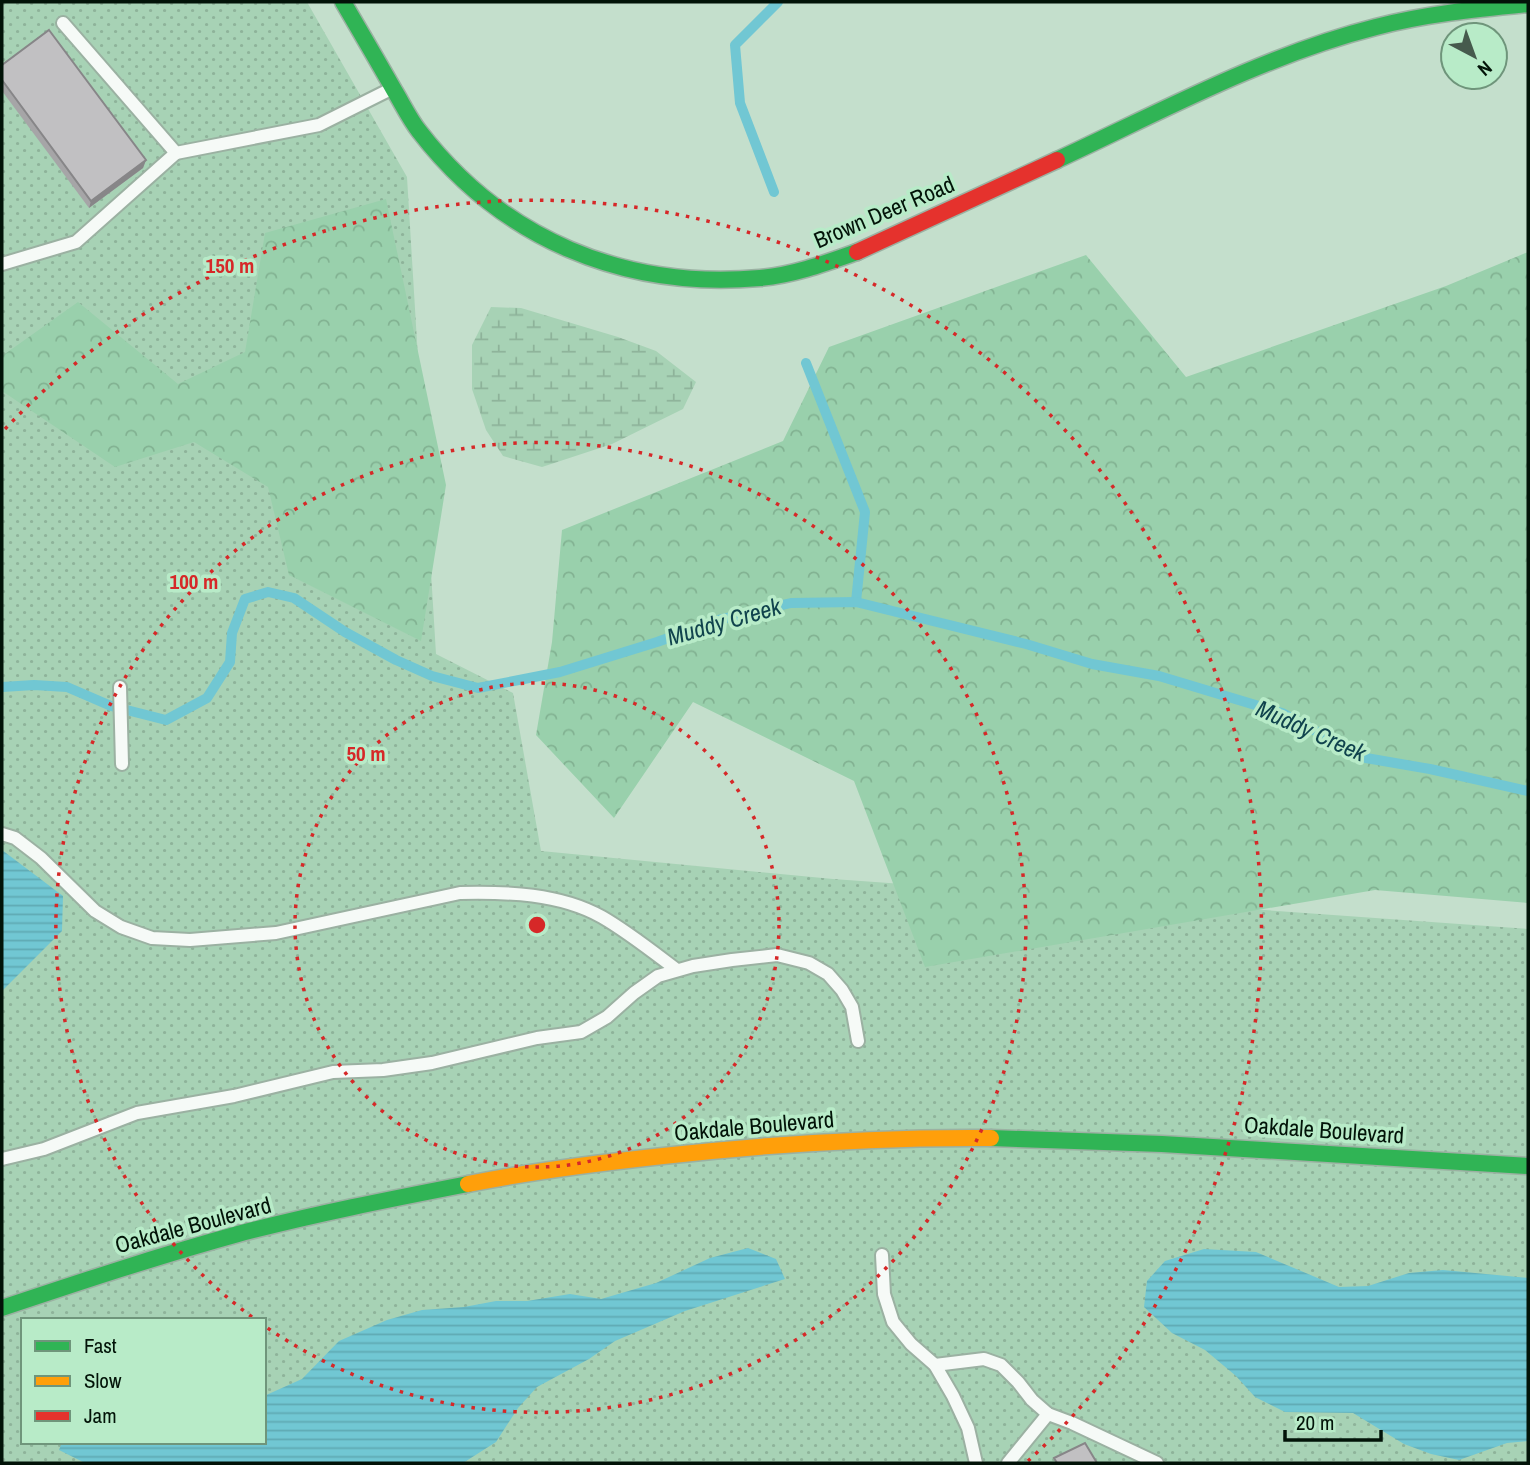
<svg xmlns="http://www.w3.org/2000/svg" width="1530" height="1465" viewBox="0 0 1530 1465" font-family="'Archivo Narrow',sans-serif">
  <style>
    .grass { fill: url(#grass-dots); fill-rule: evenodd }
    .forest { fill: url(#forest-crowns) }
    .wetland { fill: url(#wetland-marsh) }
    .water { fill: url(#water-rules) }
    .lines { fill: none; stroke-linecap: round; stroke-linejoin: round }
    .stream { stroke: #71c7d3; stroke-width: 10 }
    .lane-casing { stroke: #9bb1a2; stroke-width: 16 }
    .fast-casing { stroke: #9bb1a2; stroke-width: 19 }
    .slow-casing { stroke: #9bb1a2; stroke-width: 19 }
    .jam-casing { stroke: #9bb1a2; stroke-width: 19 }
    .lane { stroke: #f6faf7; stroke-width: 12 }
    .fast { stroke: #30b455; stroke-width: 16 }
    .slow { stroke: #ff9f0a; stroke-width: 16 }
    .jam { stroke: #e5322d; stroke-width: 16 }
    .wall { fill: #a6a5a7 }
    .shaded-wall { fill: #878688 }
    .building { fill: #c1c0c2; stroke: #878688; stroke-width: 2 }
    .ring { fill: none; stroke: #d62828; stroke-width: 3.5; stroke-dasharray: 3.5 7 }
    .labels { text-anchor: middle; stroke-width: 7; stroke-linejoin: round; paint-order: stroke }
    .street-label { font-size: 23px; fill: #021308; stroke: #b8ebc8 }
    .water-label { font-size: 24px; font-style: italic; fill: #10434d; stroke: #b8ebc8 }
    .centre { fill: #d62828; stroke: #b8ebc8; stroke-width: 3.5 }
    .ring-label { font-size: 21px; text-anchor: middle; font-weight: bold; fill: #d62828; stroke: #b8ebc8; stroke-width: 7; stroke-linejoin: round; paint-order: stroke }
  </style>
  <defs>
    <pattern id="grass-dots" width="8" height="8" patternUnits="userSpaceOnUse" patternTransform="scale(1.75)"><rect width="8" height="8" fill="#a7d2b5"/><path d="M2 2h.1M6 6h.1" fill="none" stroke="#8eb39a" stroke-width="1.8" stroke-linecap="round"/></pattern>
    <pattern id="forest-crowns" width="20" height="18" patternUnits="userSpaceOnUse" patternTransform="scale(1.75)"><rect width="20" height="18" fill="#99d0ac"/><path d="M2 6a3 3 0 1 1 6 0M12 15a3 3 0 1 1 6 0" fill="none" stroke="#82b292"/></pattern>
    <pattern id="wetland-marsh" width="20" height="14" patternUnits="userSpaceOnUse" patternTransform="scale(1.75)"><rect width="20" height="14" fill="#a7d2b5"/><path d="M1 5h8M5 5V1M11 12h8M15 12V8" fill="none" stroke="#8eb39a"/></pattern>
    <pattern id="water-rules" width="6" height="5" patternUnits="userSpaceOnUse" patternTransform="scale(1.75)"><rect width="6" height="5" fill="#71c7d3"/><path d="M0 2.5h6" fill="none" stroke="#60aab4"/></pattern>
  </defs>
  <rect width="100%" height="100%" fill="#c4dfcc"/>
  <!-- grass -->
  <path class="grass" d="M2 2H307L407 177 436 654 513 693 541 851 833 879 1528 929V1463H2ZM23 1320H264V1442H23Z"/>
  <!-- forest -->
  <g class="forest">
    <path d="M386 199 446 485 421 641 289 575 268 487 194 442 115 467 2 391V356L78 302 178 384 245 352 265 233Z"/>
    <path d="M1528 252V903L1375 890 925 967 854 781 693 702 614 818 536 735 552 642 562 530 783 441 829 347 1086 255 1186 377 1446 286Z"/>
  </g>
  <!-- wetland -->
  <path class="wetland" d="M491 307 521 308 618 337 656 351 696 382 683 409 612 444 542 467 503 456 486 430 472 389V345Z"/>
  <!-- water -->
  <g class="water">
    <path d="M2 850 63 896 62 931 2 991Z"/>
    <path d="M748 1248 776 1259 785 1279 685 1311 615 1341 589 1359 537 1387 518 1408 496 1442 463 1463H85L59 1450 62 1442H264V1396L302 1379 339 1341 387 1320 422 1310 464 1307 496 1301H527L570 1294 601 1299 656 1283 710 1258Z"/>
    <path d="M1204 1249 1256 1252 1339 1287 1368 1286 1409 1273 1443 1270 1528 1278V1441L1507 1443 1459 1460 1431 1454 1404 1444 1353 1413 1285 1412 1255 1397 1236 1376 1205 1350 1172 1333 1144 1307 1147 1281 1165 1261Z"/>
  </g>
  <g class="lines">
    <!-- stream -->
    <g class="stream">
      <path d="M774 192 740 103 735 45 778 2"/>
      <path d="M806 363 865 512 856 602"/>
      <path d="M2 687 34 685 67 687 111 706 166 720 207 698 230 662 232 633 245 599 268 592 294 598 345 632 396 660 432 676 478 688 560 672 657 642 722 619 791 603 856 602 1026 644 1092 664 1159 676 1282 713 1366 758 1430 769 1528 791"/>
    </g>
    <defs>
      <g id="lane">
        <path d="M63 23 176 153 319 125 393 88"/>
        <path d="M2 264 76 242 176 153"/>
        <path d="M120 687 122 764"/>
        <path d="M2 834 15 838 41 858 95 911 121 927 152 938 190 940 276 933 460 893C507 892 559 893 602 917 628 932 653 952 677 970"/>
        <path d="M2 1159 44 1149 137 1113 234 1096 333 1072 383 1070 432 1063 537 1038 581 1032 607 1017 634 993 658 976 693 966 732 960 777 955 809 963 828 974 842 990 852 1007 858 1041"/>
        <path d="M882 1255 884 1294 893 1322 911 1344 935 1365 953 1396 968 1428 976 1463"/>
        <path d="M935 1365 984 1359 1001 1365 1018 1382 1032 1400 1048 1414 1072 1423 1157 1463"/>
        <path d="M1008 1463 1048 1414"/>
      </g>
      <g id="fast">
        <path d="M343 2C360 31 377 60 394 90 402 103 409 118 419 131 502 239 624 290 760 278 794 275 826 263 857 252"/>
        <path d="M1057 160C1160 112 1265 55 1376 27 1425 14 1477 9 1528 4"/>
        <path d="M991 1138 1162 1144 1528 1166"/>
        <path d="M2 1308C80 1282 158 1256 238 1234 314 1214 391 1199 468 1184"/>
      </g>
      <path id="slow" d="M468 1184C532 1171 598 1163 663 1156 772 1144 881 1137 991 1138"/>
      <path id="jam" d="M857 252 1057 160"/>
    </defs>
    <!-- lane casing -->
    <use href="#lane" class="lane-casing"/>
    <!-- fast casing -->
    <use href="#fast" class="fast-casing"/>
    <!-- slow casing -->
    <use href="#slow" class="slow-casing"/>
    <!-- jam casing -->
    <use href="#jam" class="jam-casing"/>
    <!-- lane -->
    <use href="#lane" class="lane"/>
    <!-- fast -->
    <use href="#fast" class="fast"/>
    <!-- slow -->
    <use href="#slow" class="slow"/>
    <!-- jam -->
    <use href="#jam" class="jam"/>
  </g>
  <!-- wall -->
  <path class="wall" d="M2 65 146 160 143 168 89 208 2 91Z"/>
  <!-- shaded-wall -->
  <path class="shaded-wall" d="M146 160 143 168 89 208 91 201Z"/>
  <!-- building -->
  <g class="building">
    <path d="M49 30 146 160 91 201 2 80V65Z"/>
    <path d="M1085 1443 1097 1463H1057L1054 1458Z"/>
  </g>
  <!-- distance rings -->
  <g class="ring">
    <circle cx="537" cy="925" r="242"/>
    <path d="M252 1317A485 485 0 1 1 266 1327"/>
    <path d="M5 429A727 727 0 1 1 1028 1461"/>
  </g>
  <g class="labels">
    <!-- street labels -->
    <g class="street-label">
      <text transform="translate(884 212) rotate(-23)" y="8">Brown Deer Road</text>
      <text transform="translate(754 1126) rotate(-5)" y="8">Oakdale Boulevard</text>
      <text transform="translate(1324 1130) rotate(4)" y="8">Oakdale Boulevard</text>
      <text transform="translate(193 1225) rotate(-15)" y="8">Oakdale Boulevard</text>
    </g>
    <!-- water labels -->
    <g class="water-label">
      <text transform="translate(724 622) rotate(-16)" y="8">Muddy Creek</text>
      <text transform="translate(1311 731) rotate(24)" y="8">Muddy Creek</text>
    </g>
  </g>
  <circle cx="537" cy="925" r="10" class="centre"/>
  <g class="ring-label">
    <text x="230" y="273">150 m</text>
    <text x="194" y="589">100 m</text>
    <text x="366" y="761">50 m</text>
  </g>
  <!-- border -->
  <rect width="1530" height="1465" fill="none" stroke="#021308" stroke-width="7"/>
  <!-- legend -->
  <rect x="21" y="1318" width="245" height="126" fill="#b8ebc8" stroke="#6f957b" stroke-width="2"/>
  <rect x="35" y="1341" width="35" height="10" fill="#30b455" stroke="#6f957b" stroke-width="2"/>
  <text x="84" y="1353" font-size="21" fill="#021308">Fast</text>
  <rect x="35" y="1376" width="35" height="10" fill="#ff9f0a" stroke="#6f957b" stroke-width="2"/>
  <text x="84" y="1388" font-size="21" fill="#021308">Slow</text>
  <rect x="35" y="1411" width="35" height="10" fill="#e5322d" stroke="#6f957b" stroke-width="2"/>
  <text x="84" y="1423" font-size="21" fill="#021308">Jam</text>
  <!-- north arrow -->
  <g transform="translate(1474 56) rotate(139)"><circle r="33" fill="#b8ebc8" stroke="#6f957b" stroke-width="2"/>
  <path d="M0-5L12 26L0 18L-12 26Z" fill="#465a4d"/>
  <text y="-10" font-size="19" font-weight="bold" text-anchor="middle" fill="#021308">N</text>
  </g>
  <!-- scale -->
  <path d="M1285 1430v10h96v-10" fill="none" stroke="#021308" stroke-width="3.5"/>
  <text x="1296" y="1430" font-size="21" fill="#021308" stroke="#b8ebc8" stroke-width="5" paint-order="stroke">20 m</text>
</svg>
